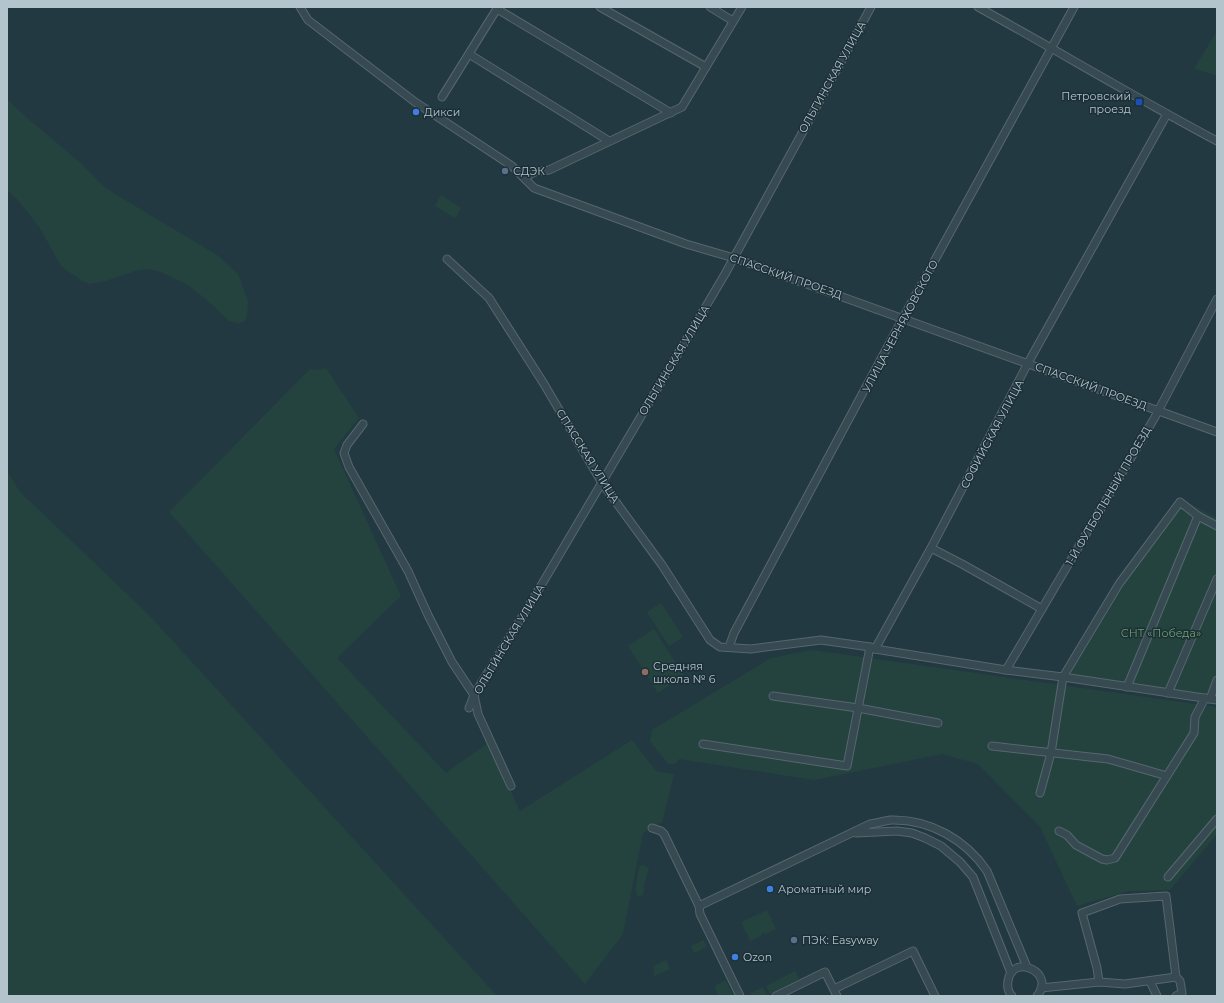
<svg xmlns="http://www.w3.org/2000/svg" width="1224" height="1003" viewBox="0 0 1224 1003" font-family="Montserrat,sans-serif">
  <style>
    .green { fill: #24433e }
    .lines { fill: none; stroke-linecap: round; stroke-linejoin: round }
    .minor-casing { stroke: #55676f; stroke-width: 9 }
    .minor { stroke: #374a52; stroke-width: 7 }
    .transit-dot { fill: #1a4fb4; stroke: #1c2f37; stroke-width: 1.5 }
    .shop-dot { fill: #3f7fe0; stroke: #1c2f37; stroke-width: 1.5 }
    .service-dot { fill: #5c6f8a; stroke: #1c2f37; stroke-width: 1.5 }
    .education-dot { fill: #8d6e63; stroke: #1c2f37; stroke-width: 1.5 }
    .labels { text-anchor: middle; stroke-width: 3; stroke-linejoin: round; paint-order: stroke }
    .street-label { font-size: 11px; fill: #b3c4cc; stroke: #1c2f37 }
    .poi-label { font-size: 11px; fill: #b3c4cc; stroke: #1c2f37; text-anchor: start }
    .park-label { font-size: 11px; fill: #6ba068; stroke: #1c2f37 }
  </style>
  <rect width="100%" height="100%" fill="#223942"/>
  <!-- green -->
  <g class="green">
    <path d="M1217 31V73L1215 75 1194 69Z"/>
    <path d="M7 99 27 118 82 164 102 185 115 194 217 255 238 274 248 301 247 317 244 322 238 323 229 321 207 300 188 285 161 272 148 269 138 270 106 281 89 284 82 281 61 266 40 228 18 200 7 190Z"/>
    <path d="M441 195 461 208 455 218 435 206Z"/>
    <path d="M326 368 359 418 334 449 401 596 337 658 446 773 488 743 520 811 632 740 656 771 674 774 662 822 643 833 623 934 585 984 169 512 310 369 318 370Z"/>
    <path d="M7 471 20 492 148 614 497 996H7Z"/>
    <path d="M1181 499 1217 518V698L1126 684 1070 674 1121 590Z"/>
    <path d="M661 603 683 637 669 646 647 612Z"/>
    <path d="M654 629 684 676 658 693 628 646Z"/>
    <path d="M812 650 1217 707V834L1170 890 1129 891 1077 906 1040 827 978 764 942 754 814 780 679 759 675 764H668L650 741 652 730 771 658Z"/>
    <path d="M642 865 647 867 649 869 644 885V887L645 888 643 895 638 897 636 893V885L639 868Z"/>
    <path d="M767 910 776 929 765 934 762 933 761 936 750 941 741 922Z"/>
    <path d="M704 940 707 947 694 953 691 946Z"/>
    <path d="M666 960 670 969 654 976V966Z"/>
    <path d="M795 971 799 979 770 994 766 986Z"/>
    <path d="M725 980 733 996H718L715 989 716 988 715 986Z"/>
    <path d="M763 987 767 995 752 996 750 993Z"/>
  </g>
  <g class="lines">
    <defs>
      <g id="minor">
        <path d="M300 7 308 20 415 102 512 166 534 188 686 244 734 258 1217 432"/>
        <path d="M600 7 706 67"/>
        <path d="M710 7 733 21"/>
        <path d="M978 7C1058 51 1136 98 1217 141"/>
        <path d="M497 9 671 113"/>
        <path d="M469 54 609 141"/>
        <path d="M442 97 498 7"/>
        <path d="M525 179C532 171 538 171 549 170L682 107 742 7"/>
        <path d="M447 259 489 298 544 384 602 483 662 565 710 640 720 647 751 649 821 640 870 647 875 649 1006 670 1063 677 1217 700"/>
        <path d="M363 424 347 445 344 453 349 467 408 571 428 615 452 662 474 695 478 714 511 786"/>
        <path d="M931 548 962 564 1042 609"/>
        <path d="M729 647 734 633 903 318 1074 7"/>
        <path d="M875 649 931 548 1028 363 1167 114"/>
        <path d="M1006 670 1155 417 1217 299"/>
        <path d="M1127 687 1198 516"/>
        <path d="M1168 693 1217 579"/>
        <path d="M773 696 858 708 938 723"/>
        <path d="M1210 699 1217 680"/>
        <path d="M469 708 474 695 542 584 725 274 871 7"/>
        <path d="M703 744 847 766 870 647"/>
        <path d="M992 746 1108 759 1167 776"/>
        <path d="M1040 793 1051 753 1063 677 1119 584 1180 502 1198 516 1217 526"/>
        <path d="M652 828 661 831 664 834 699 906 700 914 740 996"/>
        <path d="M1059 831 1067 835 1076 845 1102 859 1107 860 1115 858 1194 733 1195 717 1205 698"/>
        <path d="M856 833 897 831 912 833 925 838 941 846 960 862 973 877 1011 973"/>
        <path d="M1168 877 1217 819"/>
        <path d="M699 906 870 824C877 823 884 821 891 820 930 819 966 840 987 871L1027 967"/>
        <path d="M1150 981 1157 996"/>
        <path d="M1099 982 1097 968 1082 913 1120 899 1166 896 1176 977 1180 981 1182 993 1176 996"/>
        <path d="M1041 988 1099 982 1125 984 1176 977"/>
        <path d="M834 989 913 951 935 996"/>
        <path d="M776 996 825 972 837 996"/>
        <path d="M1012 996C1008 992 1007 987 1008 981 1012 952 1057 973 1037 996"/>
      </g>
    </defs>
    <!-- minor casing -->
    <use href="#minor" class="minor-casing"/>
    <!-- minor -->
    <use href="#minor" class="minor"/>
  </g>
  <!-- markers -->
  <rect class="transit-dot" x="1135" y="98" width="8" height="8" rx="2"/>
  <g class="shop-dot">
    <circle cx="416" cy="112" r="4"/>
    <circle cx="770" cy="889" r="4"/>
    <circle cx="735" cy="957" r="4"/>
  </g>
  <g class="service-dot">
    <circle cx="505" cy="171" r="4"/>
    <circle cx="794" cy="940" r="4"/>
  </g>
  <circle class="education-dot" cx="645" cy="672" r="4"/>
  <g class="labels">
    <!-- street labels -->
    <g class="street-label">
      <text transform="translate(832 77) rotate(-61)" y="4">ОЛЬГИНСКАЯ УЛИЦА</text>
      <text transform="translate(786 276) rotate(19)" y="4">СПАССКИЙ ПРОЕЗД</text>
      <text transform="translate(900 326) rotate(-62)" y="4">УЛИЦА ЧЕРНЯХОВСКОГО</text>
      <text transform="translate(674 360) rotate(-59)" y="4">ОЛЬГИНСКАЯ УЛИЦА</text>
      <text transform="translate(1091 386) rotate(20)" y="4">СПАССКИЙ ПРОЕЗД</text>
      <text transform="translate(992 434) rotate(-62)" y="4">СОФИЙСКАЯ УЛИЦА</text>
      <text transform="translate(588 456) rotate(58)" y="4">СПАССКАЯ УЛИЦА</text>
      <text transform="translate(1108 496) rotate(-60)" y="4">1-Й ФУТБОЛЬНЫЙ ПРОЕЗД</text>
      <text transform="translate(509 639) rotate(-59)" y="4">ОЛЬГИНСКАЯ УЛИЦА</text>
    </g>
    <!-- poi labels -->
    <g class="poi-label">
      <text x="1131" y="100" text-anchor="end">Петровский<tspan x="1131" dy="13">проезд</tspan></text>
      <text x="424" y="116">Дикси</text>
      <text x="513" y="175">СДЭК</text>
      <text x="653" y="670">Средняя<tspan x="653" dy="13">школа № 6</tspan></text>
      <text x="778" y="893">Ароматный мир</text>
      <text x="802" y="944">ПЭК: Easyway</text>
      <text x="743" y="961">Ozon</text>
    </g>
    <!-- park labels -->
    <g class="park-label">
      <text x="1161" y="637">СНТ «Победа»</text>
    </g>
  </g>
  <!-- border -->
  <rect width="1224" height="1003" fill="none" stroke="#b3c4cc" stroke-width="16"/>
</svg>
